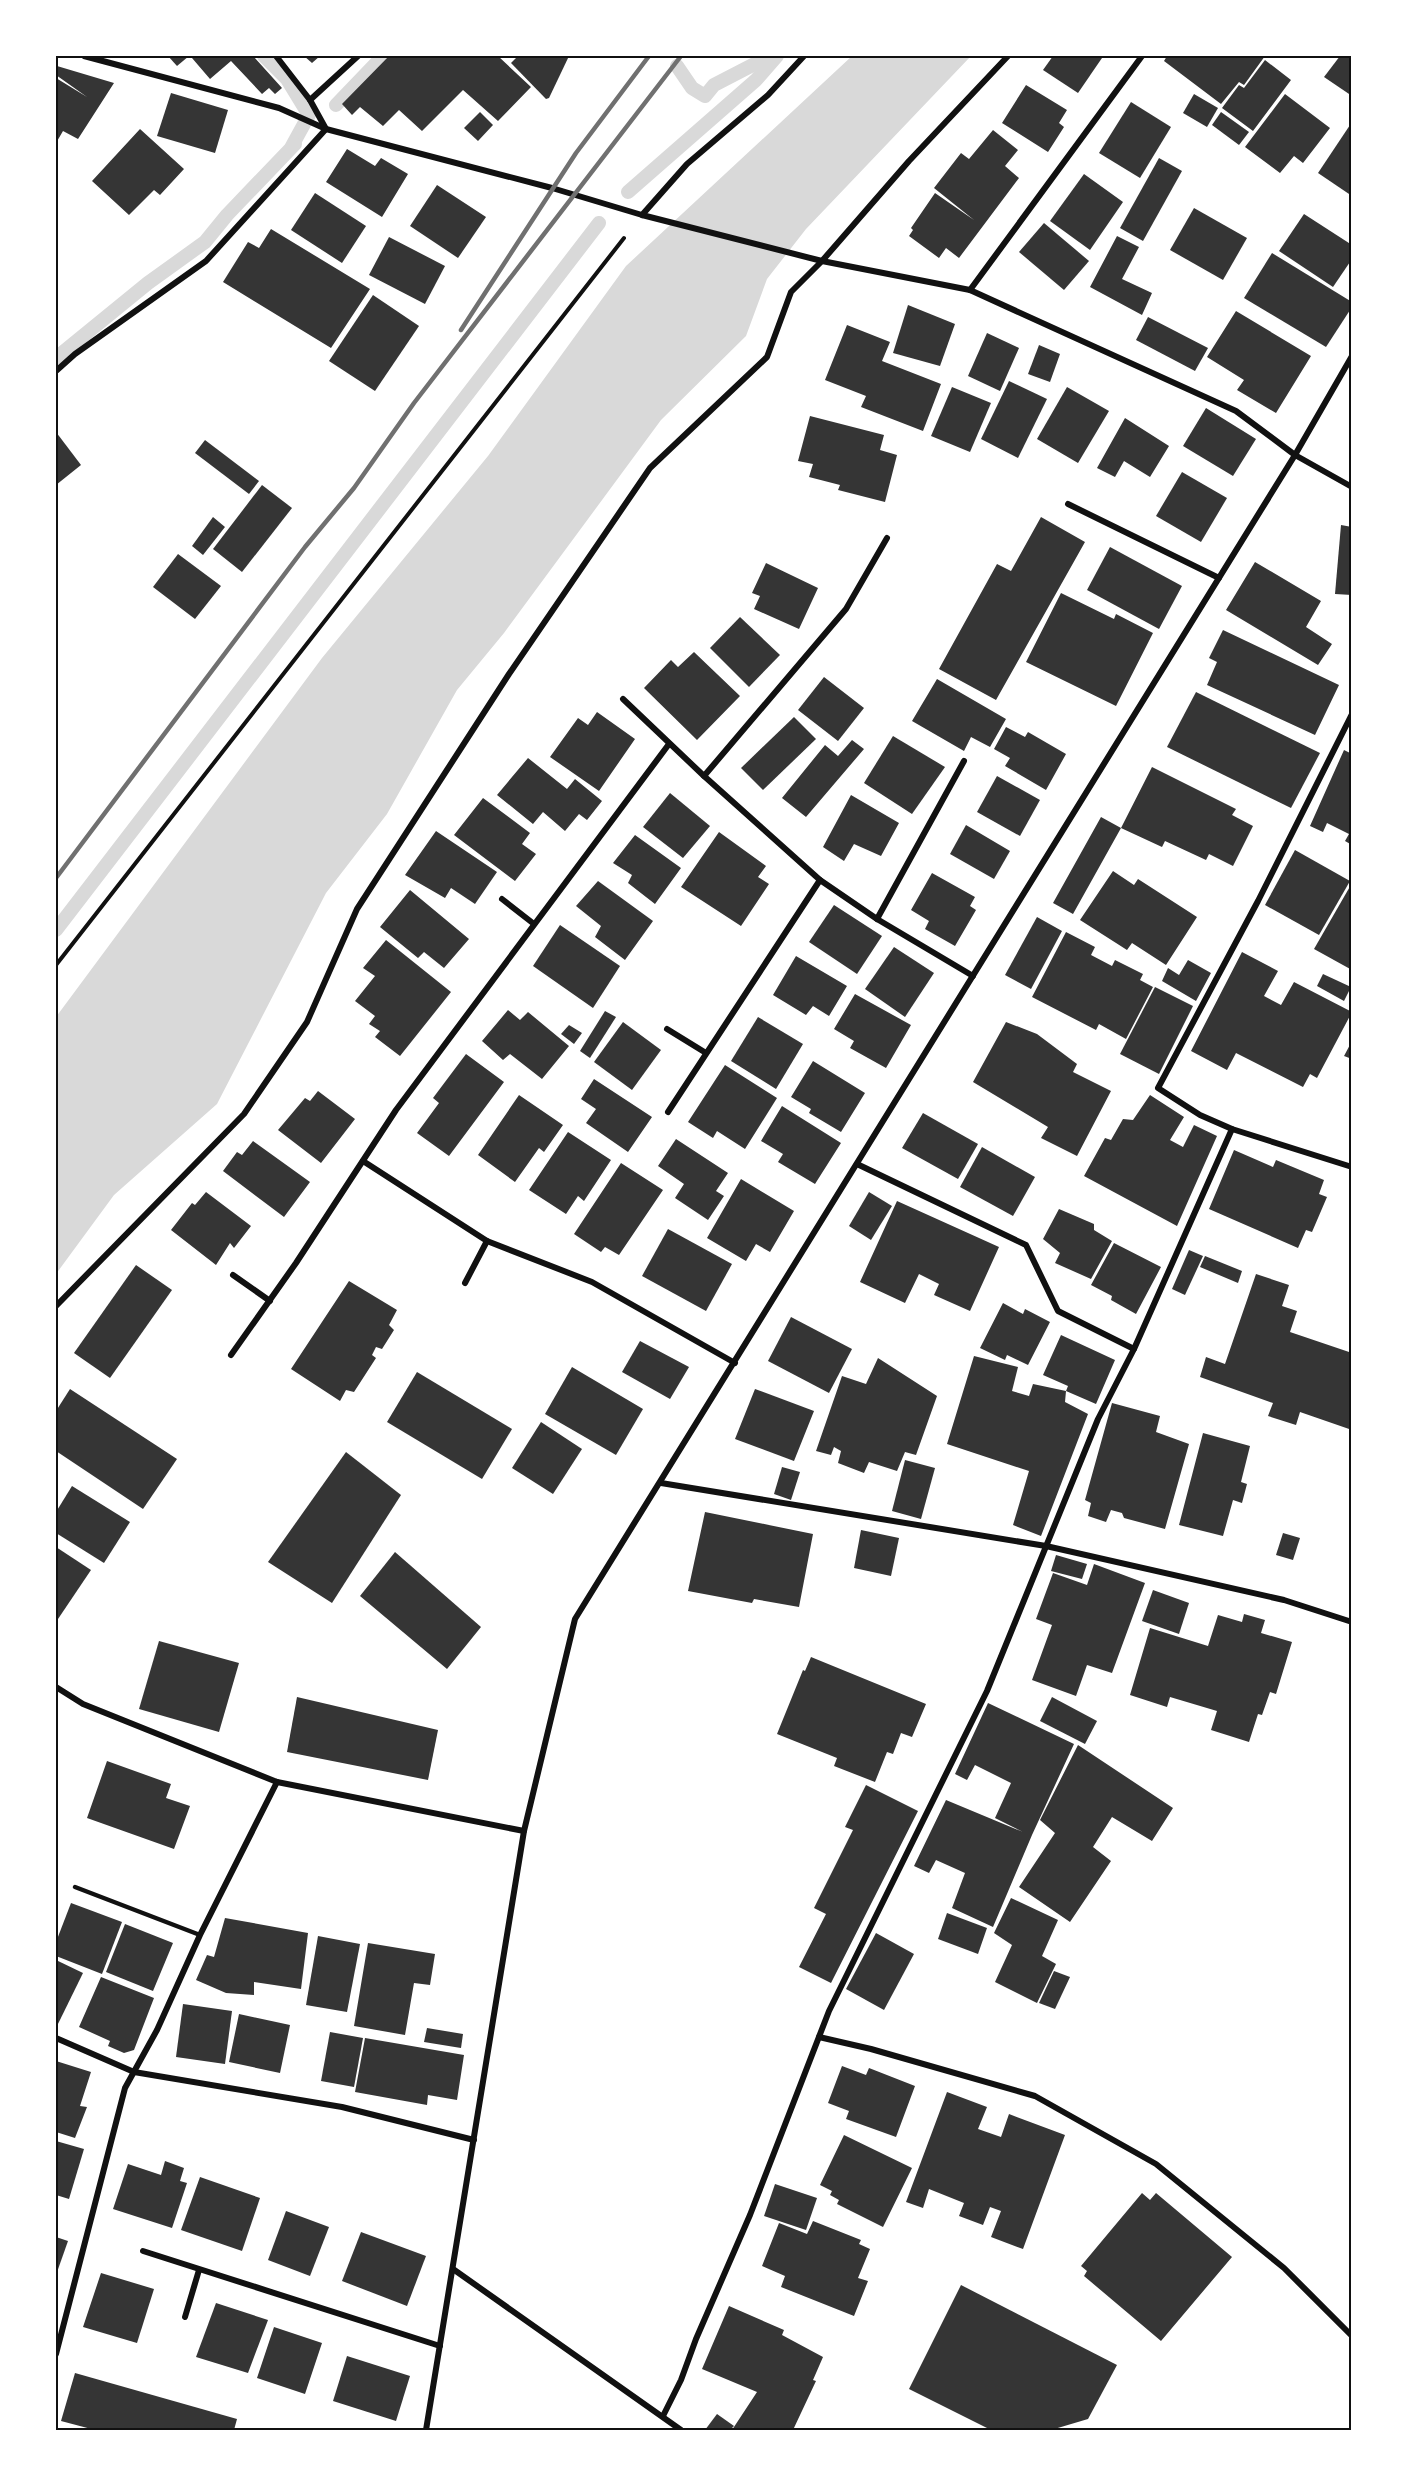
<svg xmlns="http://www.w3.org/2000/svg" width="1407" height="2486" viewBox="0 0 1407 2486" font-family="'IBM Plex Serif',serif">
  <style>
    .water { fill: #d9d9d9 }
    .lines { fill: none; stroke-linecap: round; stroke-linejoin: round }
    .stream { stroke: #d9d9d9; stroke-width: 14 }
    .building { fill: #353535 }
    .path { stroke: #111; stroke-width: 4 }
    .service { stroke: #111; stroke-width: 4.5 }
    .minor { stroke: #111; stroke-width: 6 }
    .rail { stroke: #707070; stroke-width: 4.5 }
    .neatline { fill: none; stroke: #111; stroke-width: 2 }
  </style>
  <rect width="100%" height="100%" fill="#fff"/>
  <!-- water -->
  <path class="water" d="M852 56H971L806 229 767 279 746 336 661 420 504 633 457 690 387 814 326 893 217 1104 114 1195 56 1274V1017L322 658 488 456 626 266Z"/>
  <g class="lines">
    <!-- stream -->
    <g class="stream">
      <path d="M264 56 287 79 309 115 292 146"/>
      <path d="M677 66 692 88 705 96 714 85 770 56"/>
      <path d="M336 105 383 56"/>
      <path d="M628 192 756 80 777 56"/>
      <path d="M56 358 148 283 205 242 227 215 295 144"/>
      <path d="M56 930 599 223"/>
    </g>
  </g>
  <!-- building -->
  <g class="building">
    <path d="M168 56H189L177 66Z"/>
    <path d="M194 56H253L282 88 275 94 269 88 262 94 231 61 210 79 192 58Z"/>
    <path d="M304 56H320L312 63Z"/>
    <path d="M389 56H498L531 87 498 121 463 90 422 131 399 110 383 126 360 107 352 115 342 104Z"/>
    <path d="M518 56H569L549 98 546 99 511 63Z"/>
    <path d="M1053 56H1098L1102 58 1078 93 1043 70Z"/>
    <path d="M1167 56H1265L1244 85 1239 82 1221 104 1164 61Z"/>
    <path d="M1340 56H1352V96L1324 77Z"/>
    <path d="M1265 60 1291 80 1253 131 1222 108 1239 85 1244 88Z"/>
    <path d="M57 66 114 83 78 139 63 131 56 143V78L87 97 56 75Z"/>
    <path d="M1026 85 1067 110 1059 123 1064 127 1048 152 1002 123Z"/>
    <path d="M171 93 228 110 215 153 157 136Z"/>
    <path d="M1194 94 1218 108 1207 127 1183 113Z"/>
    <path d="M1285 94 1330 128 1303 163 1294 156 1280 173 1245 147Z"/>
    <path d="M1131 102 1171 127 1140 178 1099 153Z"/>
    <path d="M480 112 493 125 478 141 464 128Z"/>
    <path d="M1221 112 1249 132 1239 145 1212 125Z"/>
    <path d="M1352 122V196L1318 173Z"/>
    <path d="M140 129 184 169 160 195 154 190 129 215 92 181Z"/>
    <path d="M993 130 1018 150 1005 166 1019 178 959 258 946 248 939 258 909 236 913 230 911 228 935 193 974 220 934 188 961 153 969 159Z"/>
    <path d="M347 149 375 166 381 158 408 174 382 217 326 182Z"/>
    <path d="M1159 158 1182 171 1143 241 1120 228Z"/>
    <path d="M1084 174 1123 202 1090 250 1050 221Z"/>
    <path d="M437 185 486 217 458 258 410 226Z"/>
    <path d="M315 193 366 226 342 263 291 230Z"/>
    <path d="M1194 208 1247 238 1223 280 1170 250Z"/>
    <path d="M1304 214 1352 245V259L1333 287 1279 251Z"/>
    <path d="M1044 223 1089 261 1064 290 1019 252Z"/>
    <path d="M271 229 370 289 331 348 223 282 248 242 259 248Z"/>
    <path d="M1117 236 1139 247 1122 279 1152 293 1142 315 1090 287Z"/>
    <path d="M389 237 445 266 425 304 369 275Z"/>
    <path d="M1272 253 1352 302V307L1326 347 1244 298Z"/>
    <path d="M373 295 419 326 375 391 329 361Z"/>
    <path d="M908 305 955 324 940 366 893 353Z"/>
    <path d="M1236 311 1311 356 1276 413 1237 390 1244 380 1207 357Z"/>
    <path d="M1148 317 1208 348 1195 371 1136 340Z"/>
    <path d="M847 325 890 342 882 361 941 384 923 431 861 407 866 396 825 380Z"/>
    <path d="M987 333 1019 348 1000 391 968 376Z"/>
    <path d="M1039 345 1060 354 1050 382 1028 374Z"/>
    <path d="M1009 381 1047 399 1018 458 981 439Z"/>
    <path d="M952 387 991 403 970 452 931 436Z"/>
    <path d="M1067 387 1109 411 1078 463 1037 439Z"/>
    <path d="M1206 408 1256 439 1233 476 1183 446Z"/>
    <path d="M810 416 884 435 880 450 897 455 885 502 842 491 838 490 840 485 809 477 813 464 798 461Z"/>
    <path d="M1125 418 1169 446 1150 477 1124 461 1115 477 1097 468Z"/>
    <path d="M56 432 81 465 56 485Z"/>
    <path d="M205 440 259 481 249 494 195 453Z"/>
    <path d="M1182 472 1227 498 1201 542 1156 516Z"/>
    <path d="M262 485 292 508 242 572 213 549Z"/>
    <path d="M213 517 225 527 203 555 192 546Z"/>
    <path d="M1041 517 1085 542 996 700 939 669 997 564 1011 571Z"/>
    <path d="M1341 525 1352 527V595L1335 594Z"/>
    <path d="M1110 547 1182 586 1159 629 1087 590Z"/>
    <path d="M178 554 221 586 195 619 153 587Z"/>
    <path d="M1255 562 1321 601 1306 627 1332 644 1318 665 1226 610Z"/>
    <path d="M766 563 818 588 799 629 754 609 760 596 752 593Z"/>
    <path d="M1061 593 1114 619 1116 614 1153 633 1116 706 1026 662Z"/>
    <path d="M740 617 780 655 749 687 710 648Z"/>
    <path d="M1223 630 1339 685 1315 735 1207 685 1217 662 1209 658Z"/>
    <path d="M694 652 740 696 697 740 644 688 671 660 678 667Z"/>
    <path d="M824 677 864 708 838 741 798 710Z"/>
    <path d="M937 679 1006 719 990 747 971 737 964 751 912 721Z"/>
    <path d="M1196 692 1320 753 1291 808 1167 747Z"/>
    <path d="M597 712 635 739 599 791 550 757 578 718 588 725Z"/>
    <path d="M794 717 816 739 763 790 741 768Z"/>
    <path d="M1006 727 1025 737 1028 732 1066 754 1046 790 1005 766 1010 758 994 749Z"/>
    <path d="M893 736 945 767 912 814 864 783Z"/>
    <path d="M852 740 864 749 806 817 782 798 825 745 838 756Z"/>
    <path d="M1344 750 1352 754V845L1345 841 1349 834 1327 823 1323 832 1310 826Z"/>
    <path d="M528 758 567 789 575 779 602 801 587 820 579 814 565 831 543 812 533 824 497 795Z"/>
    <path d="M1152 767 1236 809 1232 815 1253 826 1233 866 1209 854 1206 860 1165 841 1162 847 1121 828 1073 914 1053 903 1101 817 1121 828Z"/>
    <path d="M997 776 1040 800 1020 836 977 812Z"/>
    <path d="M670 793 710 826 683 858 643 827Z"/>
    <path d="M851 795 899 823 881 856 854 844 844 861 823 847Z"/>
    <path d="M483 798 530 833 522 844 536 854 515 881 454 835Z"/>
    <path d="M966 825 1010 851 994 879 950 854Z"/>
    <path d="M436 831 497 872 475 904 451 888 445 898 405 875Z"/>
    <path d="M719 832 766 866 758 877 769 884 741 926 681 887Z"/>
    <path d="M635 835 681 868 655 904 628 883 632 875 613 863Z"/>
    <path d="M1295 850 1350 881 1319 935 1265 905Z"/>
    <path d="M1113 871 1134 885 1138 879 1197 917 1166 965 1132 943 1127 950 1080 920Z"/>
    <path d="M932 873 975 897 970 906 976 910 955 946 925 929 929 921 911 910Z"/>
    <path d="M598 881 653 921 625 960 595 937 601 926 576 906Z"/>
    <path d="M1352 883V970L1314 949Z"/>
    <path d="M410 890 469 939 444 968 424 952 418 958 380 927Z"/>
    <path d="M834 905 882 936 857 974 809 942Z"/>
    <path d="M1037 917 1062 931 1031 989 1005 975Z"/>
    <path d="M560 925 620 966 593 1008 533 966Z"/>
    <path d="M1066 932 1095 947 1091 955 1112 966 1115 960 1143 974 1140 980 1153 987 1126 1039 1099 1024 1096 1030 1032 997Z"/>
    <path d="M386 940 451 992 400 1056 375 1037 380 1031 369 1024 375 1016 355 1001 375 976 363 968Z"/>
    <path d="M894 947 934 973 905 1017 865 989Z"/>
    <path d="M1242 952 1278 971 1264 996 1281 1005 1294 982 1352 1012 1317 1078 1310 1074 1303 1087 1236 1053 1227 1070 1191 1051Z"/>
    <path d="M796 956 847 986 829 1016 813 1006 806 1015 773 995Z"/>
    <path d="M1188 960 1211 973 1196 1001 1162 981 1168 968 1179 975Z"/>
    <path d="M1323 974 1351 987 1344 1001 1317 986Z"/>
    <path d="M1155 987 1193 1006 1159 1074 1120 1054Z"/>
    <path d="M855 994 911 1025 886 1068 850 1048 854 1041 834 1029Z"/>
    <path d="M508 1010 520 1020 528 1012 569 1046 542 1079 510 1054 503 1060 482 1041Z"/>
    <path d="M605 1011 616 1017 590 1058 580 1051Z"/>
    <path d="M758 1017 803 1044 776 1089 731 1061Z"/>
    <path d="M623 1022 661 1050 632 1090 594 1062Z"/>
    <path d="M1006 1022 1037 1034 1077 1064 1073 1072 1111 1091 1077 1156 1041 1138 1048 1127 973 1082Z"/>
    <path d="M569 1025 582 1033 574 1044 561 1034Z"/>
    <path d="M1352 1041V1059L1344 1056Z"/>
    <path d="M466 1054 504 1082 449 1156 417 1133 439 1103 433 1098Z"/>
    <path d="M813 1061 865 1093 841 1132 809 1113 811 1109 791 1097Z"/>
    <path d="M725 1065 777 1098 745 1149 717 1131 713 1138 688 1122Z"/>
    <path d="M594 1079 652 1117 628 1152 586 1123 596 1109 581 1099Z"/>
    <path d="M318 1091 355 1119 321 1163 278 1130 305 1098 310 1101Z"/>
    <path d="M519 1095 563 1125 544 1152 539 1148 515 1182 478 1155Z"/>
    <path d="M1150 1095 1184 1117 1170 1140 1183 1147 1194 1125 1217 1136 1177 1226 1084 1176 1105 1138 1111 1140 1123 1119 1133 1120Z"/>
    <path d="M782 1106 841 1143 815 1184 778 1162 783 1154 761 1141Z"/>
    <path d="M923 1113 978 1144 958 1179 902 1148Z"/>
    <path d="M568 1132 611 1160 584 1201 578 1196 566 1214 529 1190Z"/>
    <path d="M676 1139 728 1173 716 1191 724 1196 708 1220 675 1198 684 1184 658 1166Z"/>
    <path d="M253 1141 310 1182 284 1217 223 1171 237 1152 242 1155Z"/>
    <path d="M982 1147 1035 1177 1013 1216 960 1187Z"/>
    <path d="M1234 1150 1273 1167 1276 1160 1324 1180 1319 1194 1327 1197 1312 1232 1306 1230 1298 1248 1209 1209Z"/>
    <path d="M621 1163 663 1190 619 1255 605 1247 601 1252 574 1234Z"/>
    <path d="M741 1179 794 1211 770 1252 756 1244 746 1261 707 1238Z"/>
    <path d="M206 1192 251 1226 234 1248 230 1243 216 1265 171 1230 192 1203 195 1205Z"/>
    <path d="M869 1192 892 1206 871 1240 849 1226Z"/>
    <path d="M897 1201 999 1247 970 1311 934 1295 939 1284 919 1274 905 1303 860 1282Z"/>
    <path d="M1059 1209 1094 1224V1230L1112 1241 1091 1279 1055 1263 1060 1253 1043 1239Z"/>
    <path d="M668 1229 732 1264 706 1311 642 1276Z"/>
    <path d="M1114 1243 1161 1267 1136 1314 1111 1300 1112 1296 1091 1285Z"/>
    <path d="M1189 1250 1203 1256 1185 1295 1172 1289Z"/>
    <path d="M1205 1256 1242 1271 1238 1283 1200 1267Z"/>
    <path d="M136 1265 172 1290 110 1378 74 1353Z"/>
    <path d="M1256 1274 1289 1285 1282 1306 1297 1311 1290 1332 1352 1353V1430L1300 1412 1296 1425 1268 1416 1273 1403 1200 1377 1206 1357 1225 1364Z"/>
    <path d="M349 1281 397 1310 389 1325 394 1330 382 1349 376 1347 372 1355 376 1358 354 1392 346 1390 340 1401 291 1369Z"/>
    <path d="M1003 1303 1023 1314 1025 1309 1050 1322 1028 1365 1007 1355 1005 1360 980 1348Z"/>
    <path d="M791 1317 852 1349 829 1393 768 1361Z"/>
    <path d="M1061 1335 1115 1360 1096 1404 1066 1391 1068 1386 1043 1375Z"/>
    <path d="M640 1341 689 1367 670 1399 622 1372Z"/>
    <path d="M974 1356 1018 1367 1012 1391 1029 1396 1033 1384 1066 1391 1065 1402 1088 1414 1041 1536 1013 1525 1029 1471 947 1444Z"/>
    <path d="M878 1358 937 1396 916 1455 905 1452 897 1471 869 1462 864 1473 838 1463 841 1451 834 1447 831 1455 816 1451 842 1376 866 1384Z"/>
    <path d="M572 1367 643 1409 616 1455 545 1414Z"/>
    <path d="M417 1372 512 1429 482 1479 387 1422Z"/>
    <path d="M70 1389 177 1459 143 1509 56 1451V1411Z"/>
    <path d="M755 1389 814 1411 794 1461 735 1439Z"/>
    <path d="M1112 1403 1160 1416 1156 1432 1189 1444 1165 1529 1124 1518 1122 1513 1111 1510 1106 1522 1088 1516 1091 1503 1085 1500Z"/>
    <path d="M541 1422 582 1449 553 1494 512 1468Z"/>
    <path d="M1203 1433 1250 1446 1241 1482 1247 1484 1242 1503 1233 1500 1223 1536 1179 1525Z"/>
    <path d="M346 1452 401 1495 332 1603 268 1562Z"/>
    <path d="M905 1460 935 1468 921 1519 892 1511Z"/>
    <path d="M782 1467 800 1472 791 1500 774 1494Z"/>
    <path d="M72 1486 130 1522 104 1563 56 1533V1512Z"/>
    <path d="M705 1512 813 1534 799 1607 754 1599 752 1603 688 1591Z"/>
    <path d="M861 1530 899 1538 891 1576 854 1568Z"/>
    <path d="M1283 1533 1300 1538 1293 1560 1276 1555Z"/>
    <path d="M56 1547 91 1570 58 1619 56 1618Z"/>
    <path d="M395 1552 481 1627 447 1669 360 1596Z"/>
    <path d="M1056 1555 1087 1564 1082 1579 1051 1571Z"/>
    <path d="M1094 1564 1145 1583 1112 1673 1087 1665 1076 1696 1032 1680 1052 1625 1036 1619 1053 1573 1087 1585Z"/>
    <path d="M1153 1590 1189 1603 1179 1634 1142 1621Z"/>
    <path d="M1244 1614 1265 1620 1261 1633 1292 1642 1276 1694 1270 1692 1262 1715 1258 1714 1249 1742 1211 1730 1217 1711 1170 1697 1167 1707 1130 1695 1150 1628 1208 1646 1218 1615 1242 1622Z"/>
    <path d="M159 1641 239 1663 219 1732 139 1709Z"/>
    <path d="M811 1657 926 1704 912 1737 901 1733 893 1754 887 1752 875 1782 834 1766 837 1758 777 1734 803 1670 805 1671Z"/>
    <path d="M297 1697 438 1730 428 1780 287 1752Z"/>
    <path d="M1052 1697 1097 1721 1085 1744 1040 1721Z"/>
    <path d="M988 1703 1074 1744 1032 1835 993 1927 952 1908 965 1873 936 1860 929 1873 914 1866 946 1800 1023 1832 995 1818 1011 1783 975 1765 967 1780 955 1774Z"/>
    <path d="M1078 1745 1173 1808 1152 1841 1112 1817 1093 1847 1111 1861 1070 1922 1019 1887 1055 1833 1040 1820Z"/>
    <path d="M107 1761 171 1784 166 1798 190 1806 174 1849 87 1818Z"/>
    <path d="M866 1785 918 1811 831 1983 799 1967 826 1914 814 1908 853 1830 845 1827Z"/>
    <path d="M1011 1898 1058 1920 1042 1956 1056 1964 1037 2003 995 1982 1012 1945 994 1933Z"/>
    <path d="M71 1903 122 1922 102 1974 56 1956V1942Z"/>
    <path d="M947 1913 987 1928 978 1954 938 1939Z"/>
    <path d="M225 1918 308 1933 301 1989 254 1982V1995L226 1993 196 1980 207 1955 214 1957Z"/>
    <path d="M125 1924 173 1943 153 1991 106 1972Z"/>
    <path d="M876 1933 914 1954 884 2010 846 1989Z"/>
    <path d="M318 1936 360 1944 347 2012 306 2005Z"/>
    <path d="M368 1943 435 1954 430 1985 414 1983 405 2035 354 2026Z"/>
    <path d="M56 1960 83 1973 56 2028Z"/>
    <path d="M1054 1971 1070 1977 1055 2009 1039 2003Z"/>
    <path d="M101 1977 154 1998 134 2050 124 2053 108 2046 110 2041 79 2027Z"/>
    <path d="M183 2004 232 2011 225 2064 176 2057Z"/>
    <path d="M239 2014 290 2025 280 2073 229 2062Z"/>
    <path d="M427 2028 463 2034 461 2048 424 2042Z"/>
    <path d="M330 2032 363 2038 354 2087 321 2081Z"/>
    <path d="M365 2038 464 2055 457 2100 428 2095 427 2105 355 2092Z"/>
    <path d="M56 2061 91 2072 80 2106 87 2107 75 2138 56 2132Z"/>
    <path d="M842 2066 866 2075 869 2068 915 2086 896 2137 846 2119 849 2111 828 2103Z"/>
    <path d="M947 2092 987 2107 978 2129 1001 2137 1009 2114 1065 2135 1023 2249 991 2237 1001 2211 990 2207 983 2225 959 2216 964 2203 929 2189 923 2208 906 2202Z"/>
    <path d="M844 2135 912 2168 883 2227 837 2204 839 2200 830 2195 832 2191 820 2185Z"/>
    <path d="M56 2141 84 2149 69 2199 56 2195Z"/>
    <path d="M165 2161 184 2168 180 2181 187 2183 172 2228 113 2209 128 2164 161 2175Z"/>
    <path d="M200 2177 260 2198 242 2251 181 2230Z"/>
    <path d="M775 2184 817 2198 806 2230 764 2216Z"/>
    <path d="M1142 2193 1150 2200 1156 2193 1232 2257 1161 2341 1084 2276 1087 2271 1081 2266Z"/>
    <path d="M286 2211 329 2227 310 2276 268 2260Z"/>
    <path d="M813 2221 861 2240 859 2244 870 2249 858 2278 868 2281 854 2316 781 2287 785 2276 762 2266 779 2223 807 2234Z"/>
    <path d="M361 2232 426 2256 407 2306 342 2281Z"/>
    <path d="M56 2237 68 2241 56 2275Z"/>
    <path d="M101 2273 154 2289 137 2343 83 2327Z"/>
    <path d="M961 2285 1117 2365 1088 2419 1051 2430H991L909 2389Z"/>
    <path d="M216 2303 268 2320 248 2373 196 2357Z"/>
    <path d="M729 2306 784 2330 782 2335 823 2357 813 2380 816 2381 793 2430H732L757 2392 702 2369Z"/>
    <path d="M274 2327 322 2343 305 2394 257 2378Z"/>
    <path d="M347 2356 410 2376 396 2421 333 2401Z"/>
    <path d="M75 2373 237 2419 234 2430H95L61 2421Z"/>
    <path d="M717 2414 734 2426 730 2430H705Z"/>
  </g>
  <g class="lines">
    <!-- path -->
    <path class="path" d="M56 965 624 238"/>
    <!-- service -->
    <path class="service" d="M75 1887 200 1935"/>
    <!-- minor -->
    <g class="minor">
      <path d="M84 56 279 108 326 129 552 188 642 215 822 261 970 290 1236 411 1295 455 1352 487"/>
      <path d="M276 56 310 100 326 129"/>
      <path d="M310 100 358 56"/>
      <path d="M642 215 687 164 768 95 804 56"/>
      <path d="M970 290 1142 56"/>
      <path d="M56 371 75 354 206 261 326 129"/>
      <path d="M1068 504 1219 578"/>
      <path d="M623 699 704 776 820 880 877 919 973 976"/>
      <path d="M1352 714 1258 901 1158 1088 1200 1115 1232 1129 1352 1167"/>
      <path d="M704 776 846 609 887 538"/>
      <path d="M502 899 534 924"/>
      <path d="M877 919 964 761"/>
      <path d="M667 1029 706 1053"/>
      <path d="M668 1112 820 880"/>
      <path d="M363 1161 487 1241 592 1282 735 1363"/>
      <path d="M857 1164 1026 1245 1058 1311 1134 1349"/>
      <path d="M233 1275 270 1301"/>
      <path d="M465 1283 487 1241"/>
      <path d="M56 1306 244 1114 307 1022 357 909 509 674 650 468 767 357 791 292 822 261 909 161 1008 56"/>
      <path d="M231 1355 296 1263 396 1110 669 744"/>
      <path d="M661 1483 1046 1546 1284 1600 1352 1622"/>
      <path d="M56 1687 83 1704 277 1782 524 1831"/>
      <path d="M819 2037 871 2049 1035 2096 1156 2164 1284 2268 1352 2336"/>
      <path d="M56 2038 134 2072 342 2107 474 2140"/>
      <path d="M143 2251 440 2346"/>
      <path d="M453 2269 681 2430"/>
      <path d="M185 2317 199 2270"/>
      <path d="M56 2354 125 2088 157 2030 200 1935 277 1782"/>
      <path d="M663 2416 681 2380 696 2339 750 2215 829 2011 987 1691 1098 1419 1134 1349 1232 1129"/>
      <path d="M426 2430 524 1831 575 1619 1295 455 1352 356"/>
    </g>
    <!-- rail -->
    <g class="rail">
      <path d="M461 330 576 153 649 56"/>
      <path d="M56 878 305 547 354 488 414 403 681 56"/>
    </g>
  </g>
  <!-- border -->
  <rect width="1407" height="2486" fill="none" stroke="#ffffff" stroke-width="114"/>
  <rect x="57" y="57" width="1293" height="2372" class="neatline"/>
</svg>
